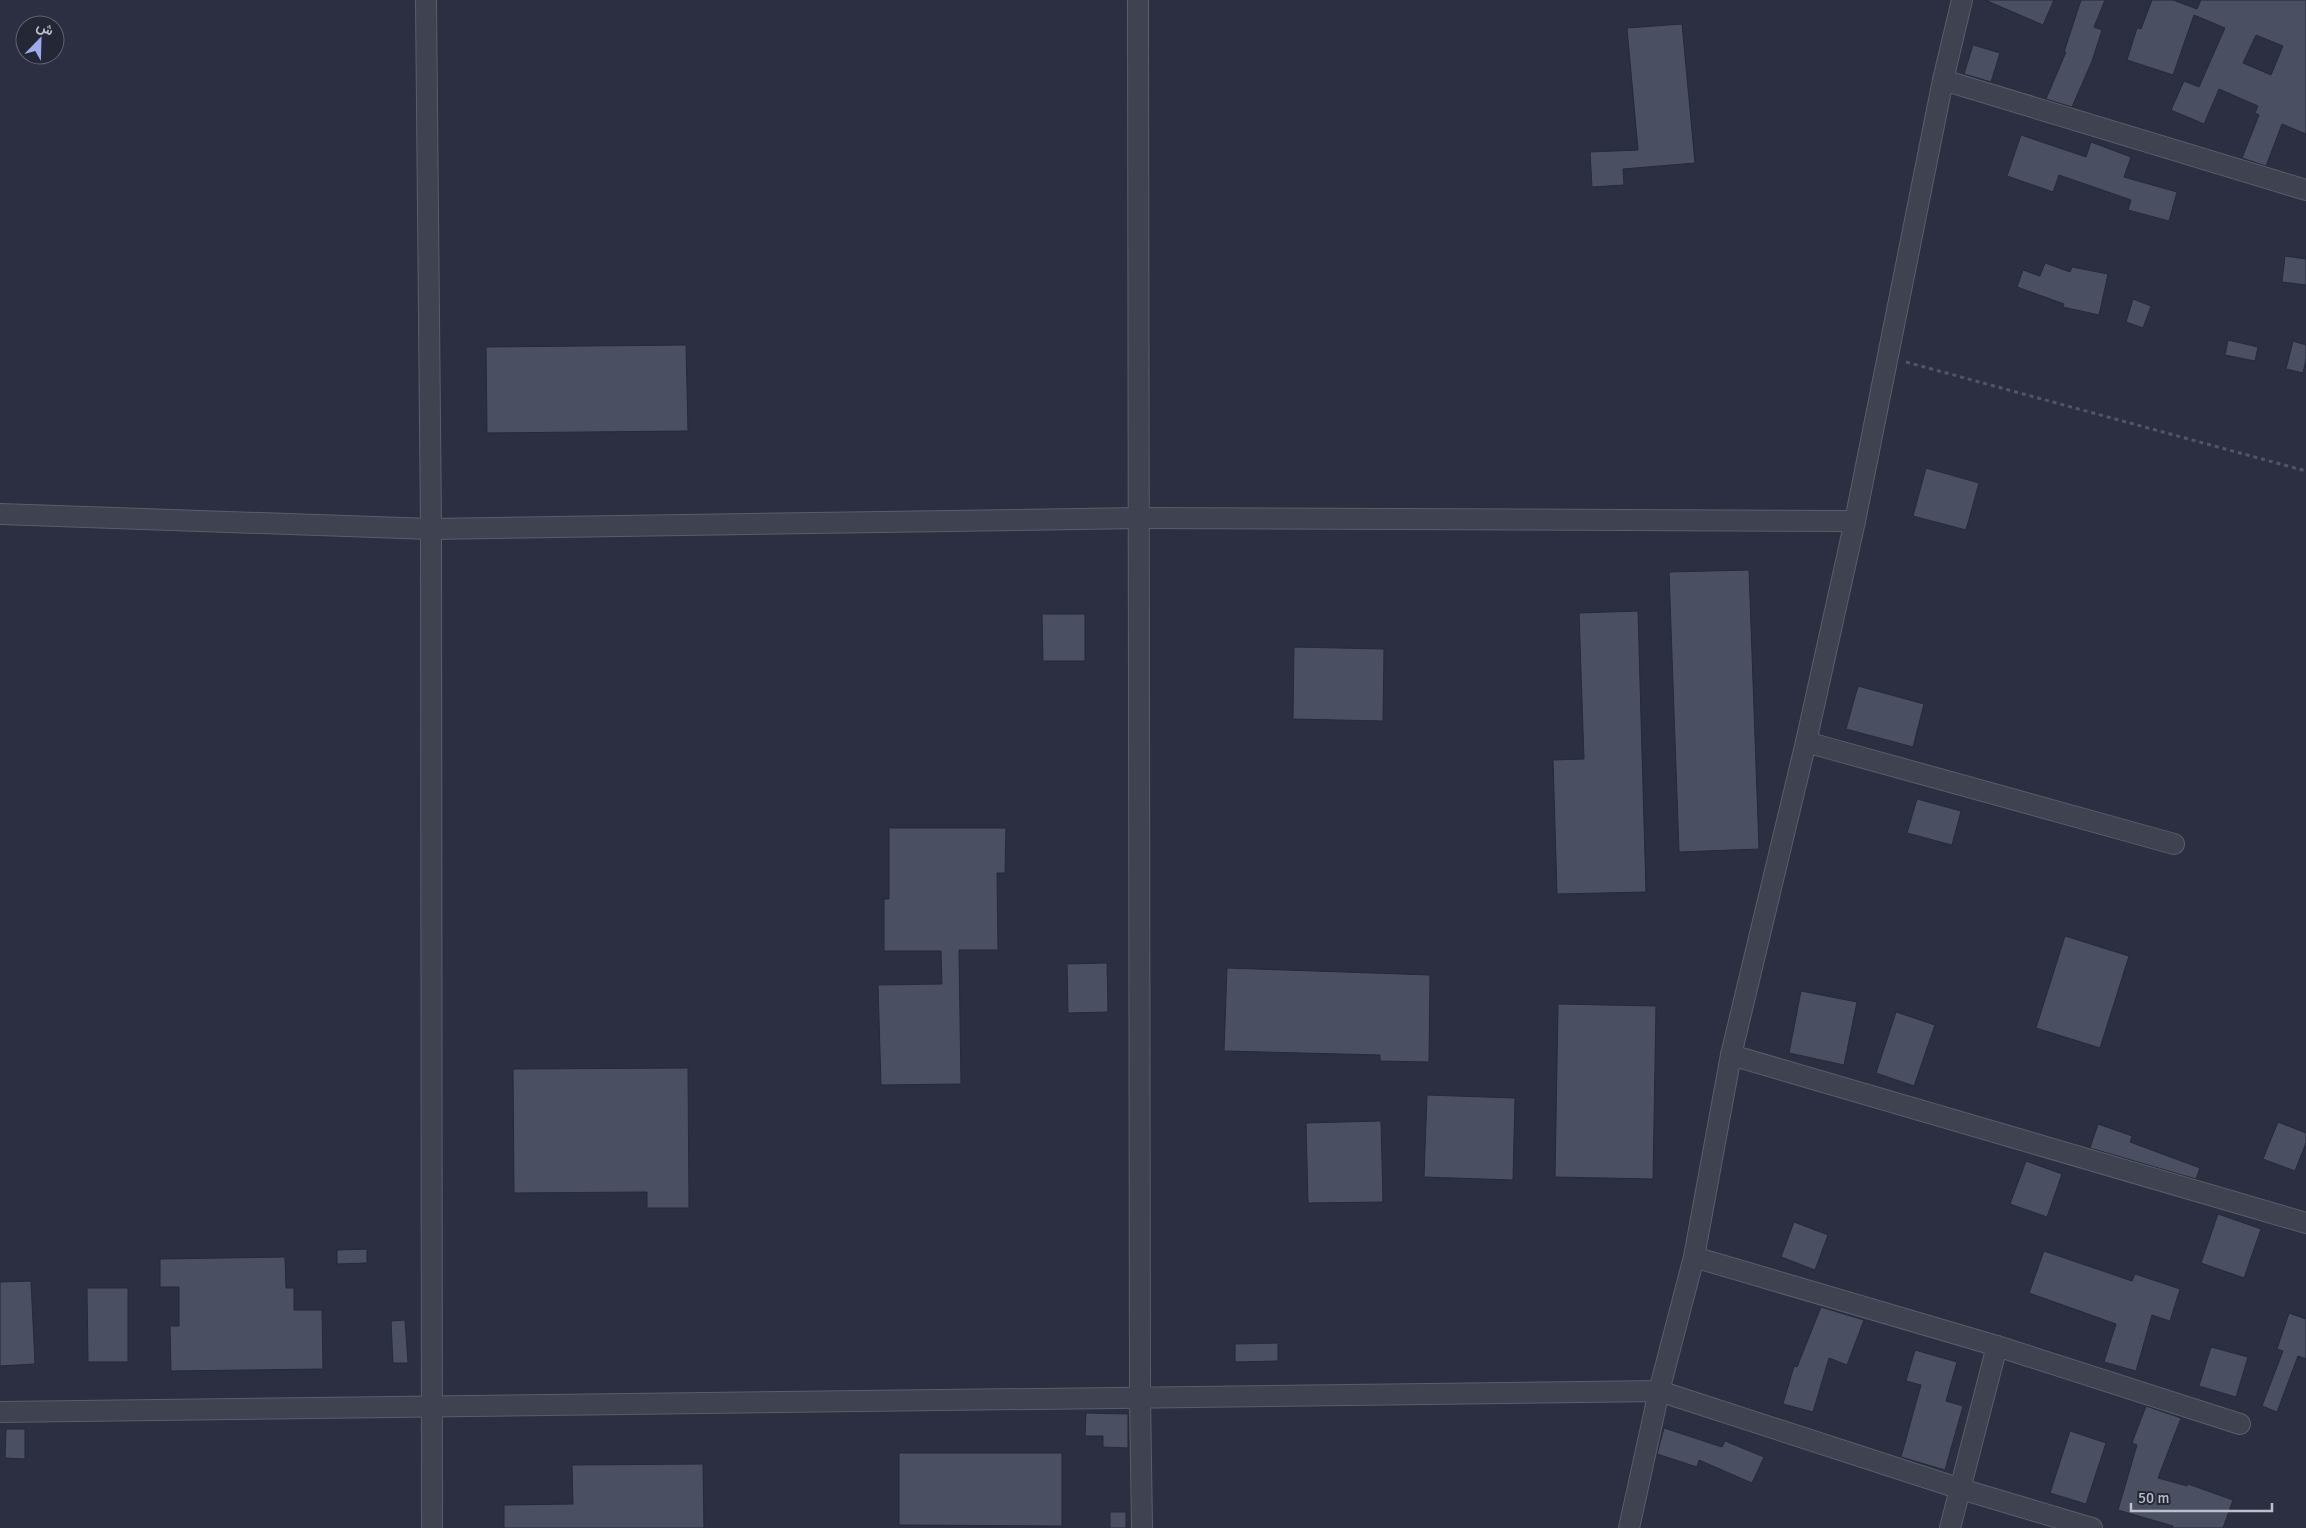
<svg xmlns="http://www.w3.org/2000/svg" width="2306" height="1528" viewBox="0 0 2306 1528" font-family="Signika,Vazirmatn,sans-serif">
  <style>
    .building { fill: #4b4f62; stroke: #262938; fill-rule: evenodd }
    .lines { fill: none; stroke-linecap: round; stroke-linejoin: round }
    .minor-casing { stroke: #5a5d6b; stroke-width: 22 }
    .path { stroke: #4d5960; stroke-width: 3; stroke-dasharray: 4 4; stroke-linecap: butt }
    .minor { stroke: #3f4251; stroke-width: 20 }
  </style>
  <rect width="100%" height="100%" fill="#2b2f41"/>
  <!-- building -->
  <g class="building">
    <path d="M1985 0H2054L2043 25Z"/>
    <path d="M2081 0H2105L2094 27 2102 30 2092 61 2072 107 2046 99 2066 52H2064Z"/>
    <path d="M2152 0H2173L2197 9 2201 0H2306V134L2282 124 2266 166 2242 158 2259 115 2255 113 2258 106 2219 89 2204 124 2171 110 2184 81 2199 87 2225 28 2194 15 2173 75 2127 60 2137 28 2141 29ZM2256 35 2283 46 2271 75 2243 63Z"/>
    <path d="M1682 24 1695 163 1623 169 1624 185 1592 187 1590 152 1638 150 1627 28Z"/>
    <path d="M1973 45 2000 53 1991 82 1964 74Z"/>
    <path d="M2021 135 2086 157 2091 142 2131 157 2124 177 2177 192 2169 221 2128 210 2131 200 2059 175 2053 192 2007 176Z"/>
    <path d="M2285 256 2306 259V285L2282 282Z"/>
    <path d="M2045 263 2070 272 2072 267 2108 274 2099 315 2063 307 2064 304 2017 287 2023 270 2040 276Z"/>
    <path d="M2133 299 2151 306 2143 328 2126 322Z"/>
    <path d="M2228 340 2258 347 2255 361 2225 355Z"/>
    <path d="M2293 341 2306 345V359L2303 373 2286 369Z"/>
    <path d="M686 345 688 431 487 433 486 347Z"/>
    <path d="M1926 468 1979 483 1966 530 1913 516Z"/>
    <path d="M1749 570 1759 849 1679 852 1669 572Z"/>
    <path d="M1638 611 1646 892 1557 894 1553 760 1584 759 1579 613Z"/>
    <path d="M1042 614H1085V661H1043Z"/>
    <path d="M1294 647 1384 649 1383 721 1293 719Z"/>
    <path d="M1858 686 1924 704 1913 747 1846 729Z"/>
    <path d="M1917 799 1961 811 1952 845 1907 833Z"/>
    <path d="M889 828H1006L1005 873H997L998 950H959L961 1084 881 1085 878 985 942 984 941 951H884V899H889Z"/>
    <path d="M2065 936 2129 956 2100 1048 2036 1028Z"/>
    <path d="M1107 963 1108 1012 1068 1013 1067 964Z"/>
    <path d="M1227 968 1430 975 1429 1062 1380 1061V1055L1224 1051Z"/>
    <path d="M1801 991 1857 1002 1844 1065 1789 1053Z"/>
    <path d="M1558 1004 1656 1006 1653 1179 1555 1177Z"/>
    <path d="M1896 1012 1935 1025 1914 1086 1876 1073Z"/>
    <path d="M688 1068 689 1208H647V1192L514 1193 513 1069Z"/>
    <path d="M1427 1095 1515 1098 1513 1180 1424 1177Z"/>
    <path d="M1381 1121 1383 1202 1308 1203 1306 1123Z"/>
    <path d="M2278 1122 2306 1133V1143L2295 1171 2263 1159Z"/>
    <path d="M2098 1124 2132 1136 2130 1142 2200 1168 2196 1179 2090 1148Z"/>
    <path d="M2026 1161 2062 1174 2047 1217 2010 1204Z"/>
    <path d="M2218 1214 2261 1229 2244 1278 2201 1263Z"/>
    <path d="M1794 1222 1828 1235 1815 1270 1781 1257Z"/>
    <path d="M367 1249V1263L337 1264V1250Z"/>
    <path d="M2044 1251 2132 1281 2135 1274 2180 1289 2170 1321 2152 1315 2136 1371 2104 1362 2116 1324 2029 1293Z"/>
    <path d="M285 1257 286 1288H294V1310H322L323 1369 171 1371 170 1326H179V1287H160V1259Z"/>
    <path d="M31 1281 35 1364 0 1366V1282Z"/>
    <path d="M87 1288H128V1362H88Z"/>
    <path d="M1821 1307 1864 1320 1847 1365 1829 1358 1813 1412 1783 1404 1794 1366 1797 1367Z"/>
    <path d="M2289 1313 2306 1319V1359L2298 1356 2277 1412 2262 1406 2283 1351 2277 1349Z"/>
    <path d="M405 1320 408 1363H393L391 1321Z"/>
    <path d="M1278 1343V1361L1235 1362V1344Z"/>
    <path d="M2211 1347 2248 1357 2236 1397 2199 1386Z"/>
    <path d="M1915 1350 1957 1362 1946 1401 1963 1406 1945 1470 1901 1457 1921 1385 1906 1381Z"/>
    <path d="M2146 1406 2181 1418 2158 1478 2187 1486 2188 1484 2233 1500 2223 1528H2172L2173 1526 2118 1510 2137 1445 2132 1443Z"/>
    <path d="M1086 1413 1128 1414V1448L1103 1447V1436H1085Z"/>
    <path d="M1664 1428 1722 1447 1725 1441 1764 1457 1752 1483 1699 1460 1697 1467 1657 1454Z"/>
    <path d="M6 1429H25V1459L5 1458Z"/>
    <path d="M2070 1431 2106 1443 2086 1504 2050 1493Z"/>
    <path d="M899 1453H1062V1526L899 1525Z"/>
    <path d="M703 1464 704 1528H504V1505L573 1504 572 1465Z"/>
    <rect x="1110" y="1512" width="16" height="16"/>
  </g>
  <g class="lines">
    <defs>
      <g id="minor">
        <path d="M426 0 431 529 432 1528"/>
        <path d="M1138 0 1140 1398 1142 1528"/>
        <path d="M1943 80 2306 190"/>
        <path d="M0 514 431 529 1139 518 1855 521"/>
        <path d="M1806 742 2174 844"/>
        <path d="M1731 1055 2306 1223"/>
        <path d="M1694 1257 1997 1346 2240 1424"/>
        <path d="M0 1412 1659 1391 1961 1489 2092 1528"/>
        <path d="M1629 1528 1659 1391 1694 1257 1731 1055 1806 742 1855 521 1943 80 1962 0"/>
        <path d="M1950 1528 1997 1346"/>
      </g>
    </defs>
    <!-- minor casing -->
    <use href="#minor" class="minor-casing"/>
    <!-- path -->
    <path class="path" d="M1906 362 2306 471"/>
    <!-- minor -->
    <use href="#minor" class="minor"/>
  </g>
  <!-- north arrow -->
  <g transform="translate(40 40) rotate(23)"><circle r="24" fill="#232736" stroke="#606372"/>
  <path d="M0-4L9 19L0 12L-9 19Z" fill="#9fabec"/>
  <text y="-8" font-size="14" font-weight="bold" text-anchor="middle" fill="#bcbecb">ش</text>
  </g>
  <!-- scale -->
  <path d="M2131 1503v8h141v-8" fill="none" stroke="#bcbecb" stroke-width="2.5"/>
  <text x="2138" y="1503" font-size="15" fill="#bcbecb" stroke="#232736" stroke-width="4" paint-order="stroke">50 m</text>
</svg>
